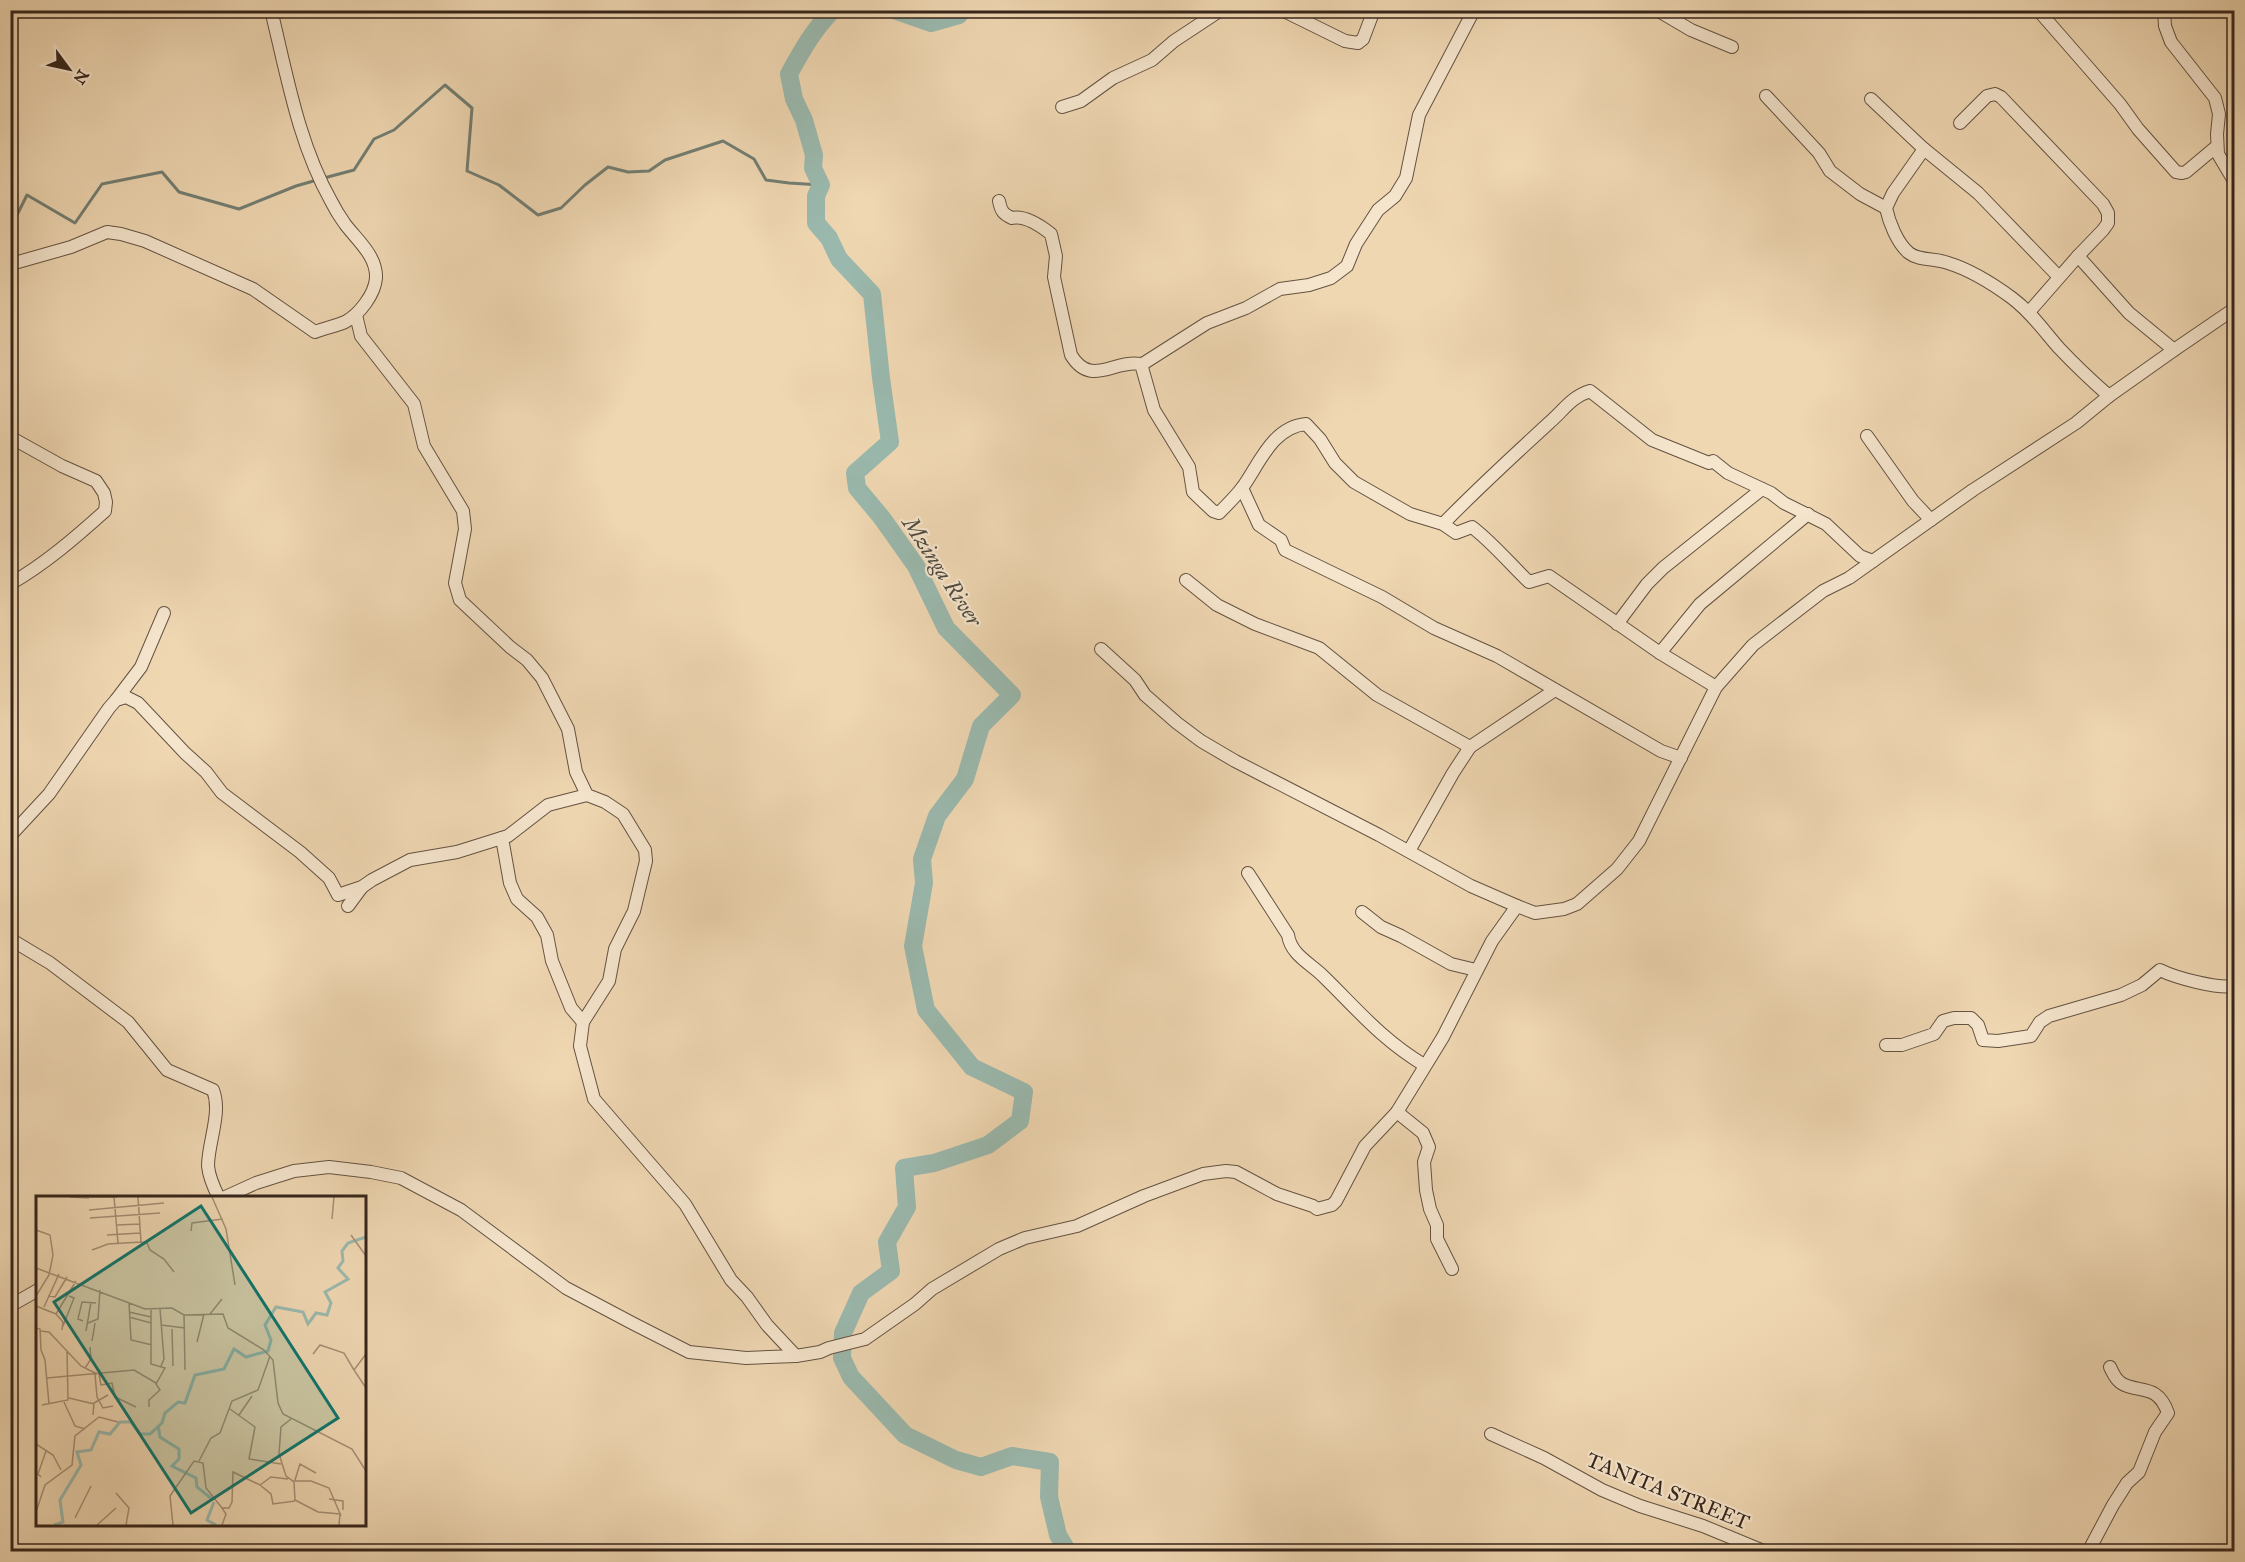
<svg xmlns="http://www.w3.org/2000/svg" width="2245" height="1562" viewBox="0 0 2245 1562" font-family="'IM FELL Great Primer',serif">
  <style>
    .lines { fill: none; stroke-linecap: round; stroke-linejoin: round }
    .stream { stroke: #727e73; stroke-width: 3 }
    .river { stroke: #9ab9ae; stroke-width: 18 }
    .minor-casing { stroke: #645241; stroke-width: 14 }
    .minor { stroke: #f5e5cd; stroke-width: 12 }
    .labels { text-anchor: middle; stroke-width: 4.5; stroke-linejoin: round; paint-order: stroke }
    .street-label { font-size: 21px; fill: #36251b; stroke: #f5e5cd }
    .water-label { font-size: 22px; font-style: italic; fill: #4f4a40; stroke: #f5e5cd }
    .inset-river { fill: none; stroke: #9ab9ae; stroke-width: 3 }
    .inset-road { fill: none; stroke: #a59076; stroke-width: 1.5 }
    .view { fill: #0f766e; fill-opacity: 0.15; stroke: #0f766e; stroke-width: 3 }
    .inset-edge { fill: none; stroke: #36251b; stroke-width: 3 }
  </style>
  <rect width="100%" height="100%" fill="#efd7b2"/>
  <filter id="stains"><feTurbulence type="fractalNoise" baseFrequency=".00333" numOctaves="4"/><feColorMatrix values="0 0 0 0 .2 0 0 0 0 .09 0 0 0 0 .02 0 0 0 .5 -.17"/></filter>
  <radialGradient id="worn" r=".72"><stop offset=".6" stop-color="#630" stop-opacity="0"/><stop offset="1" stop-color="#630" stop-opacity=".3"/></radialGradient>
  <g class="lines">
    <!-- stream -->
    <g class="stream">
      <path d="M324 178 354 170 374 139 394 130 445 85 472 108 467 171 499 185 538 215 561 208 585 185 608 167 628 172 649 171 665 160 723 141 754 159 766 180 789 183 821 185"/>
      <path d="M10 223 17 215 27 195 75 223 102 184 162 172 179 192 239 209 296 186 317 180"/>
    </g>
    <!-- river -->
    <g class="river">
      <path d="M833 10C814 29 802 50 789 74L794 99 804 120 814 155 813 168 821 185 816 196V223L829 238 839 259 872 294 881 378 890 442 855 473 857 488 882 518 916 566 946 628 1012 695 981 726 965 779 937 816 922 859 924 883 913 946 926 1010 972 1067 1024 1092 1020 1121 988 1145 934 1163 904 1168 907 1207 887 1242 891 1271 861 1293 843 1333 842 1358 851 1377 905 1435 956 1460 981 1467 1012 1456 1050 1462 1049 1497 1058 1535 1068 1552"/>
      <path d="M894 10 931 23 959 15 963 10"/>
    </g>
    <defs>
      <g id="minor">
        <path d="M1282 10 1345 41 1358 43 1363 39 1374 10"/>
        <path d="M1657 10 1691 30 1732 47"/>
        <path d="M2038 10 2120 104 2138 129 2176 172 2182 173 2186 172 2217 146"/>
        <path d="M2164 10 2165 26 2171 42 2215 98 2219 114 2217 134 2218 154 2234 181"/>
        <path d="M1766 96 1819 153 1830 171 1860 194 1886 208"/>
        <path d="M1871 99 1924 149 1978 193 2059 277"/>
        <path d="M1062 107 1081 101 1113 78 1152 60 1174 41 1221 10"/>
        <path d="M1960 123 1987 96 1995 94 2001 97 2103 204 2108 213V223L2103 230 2078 256 2029 312"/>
        <path d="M1924 149 1893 193 1886 208C1889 222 1897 243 1909 253 1919 261 1936 258 1948 263 1971 270 1993 284 2012 298 2031 312 2044 331 2059 348 2075 365 2092 381 2109 396"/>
        <path d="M999 201C1001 211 1003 214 1012 218 1025 215 1041 226 1051 234L1056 256 1054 277 1071 355C1091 388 1114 359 1141 364L1154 410 1189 467 1193 492 1213 511 1219 513C1227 505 1235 497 1242 488 1259 465 1272 427 1306 424L1320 439 1335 463 1354 482 1410 514 1443 524 1456 533 1472 527C1493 543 1510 564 1529 582L1549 576 1660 653 1716 687"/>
        <path d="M2078 256 2129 313 2174 350"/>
        <path d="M10 261 18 262 71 247 107 232 121 234 145 241 253 289 315 332C325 328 336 326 345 322 359 315 375 294 376 278 377 256 357 240 345 224 340 217 335 209 331 201 298 142 287 75 271 10"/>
        <path d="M356 315 361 336 414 404 424 446 463 511 465 529 455 583 460 600 510 647 527 660 542 678 568 729 576 772 587 795 605 802 623 814 645 850 646 861 634 911 615 949 609 981 583 1022 580 1046 594 1099 685 1204 731 1280 747 1297 767 1325 796 1356"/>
        <path d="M1141 365 1207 323 1246 308 1280 289 1309 285 1331 278 1347 266 1356 244 1378 210 1395 196 1406 178 1419 115 1474 10"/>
        <path d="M1867 436 1913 501 1931 520"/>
        <path d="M10 437 62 466 96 481 104 493 106 502 105 511C76 537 45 564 10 584"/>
        <path d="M1242 488 1259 525 1281 540 1285 550 1382 597 1434 628 1497 656 1661 751 1681 758"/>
        <path d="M1443 524C1477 489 1514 455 1550 422 1564 410 1571 397 1590 391L1652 440 1709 463 1713 461 1728 473 1771 493 1784 503 1826 524 1860 556 1873 561"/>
        <path d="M1186 580 1217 605 1255 624 1319 648 1377 695 1470 747"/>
        <path d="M1617 624 1647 584 1663 568 1762 489"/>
        <path d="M1101 649 1135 680 1145 695 1177 723 1201 741 1235 761 1379 835 1471 886 1517 906"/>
        <path d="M1660 653 1700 604 1808 514"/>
        <path d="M116 700 141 667 164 613"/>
        <path d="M10 836 49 794 109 708 116 700 126 697 138 703 185 753 206 772 222 793 300 852 329 878 338 895 362 887 372 880 410 860 457 852 508 836 548 805 587 795"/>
        <path d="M502 838 510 883 517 899 537 917 547 935 552 961 571 1008 583 1022"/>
        <path d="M1409 851 1453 773 1470 747 1555 690"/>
        <path d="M1248 873 1288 935C1291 955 1310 963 1323 976 1358 1010 1381 1039 1424 1065"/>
        <path d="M348 906 362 887"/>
        <path d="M1362 912 1381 927 1401 936 1451 964 1476 970"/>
        <path d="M10 939 50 963 128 1022 167 1070 213 1090C222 1113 208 1142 208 1166 209 1177 214 1188 219 1198"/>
        <path d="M1886 1045H1902L1934 1034 1943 1021 1954 1018H1971L1978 1025 1983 1040 1998 1041 2031 1036 2040 1022 2049 1016 2121 995 2142 985 2160 970C2176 978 2218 989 2234 986"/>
        <path d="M1397 1112 1423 1133 1429 1147 1424 1162 1426 1190 1430 1209 1437 1225V1239L1452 1269"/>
        <path d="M223 1198 256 1183 294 1171 329 1167 371 1172 401 1178 461 1210 566 1288 634 1324 689 1352 746 1358 796 1356 820 1352 829 1348 865 1339 915 1304 932 1289 999 1249 1025 1238 1077 1226 1144 1196 1203 1174 1226 1171 1236 1172 1277 1194 1313 1206 1317 1209 1332 1205 1336 1201 1365 1146 1397 1112 1443 1037 1492 941 1517 906 1535 913 1564 909 1577 904 1617 869 1639 841 1716 687 1753 645 1823 591 1849 578 1973 490 2076 423 2109 396 2174 350 2234 309"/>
        <path d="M10 1306 38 1290"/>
        <path d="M1491 1434 1544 1458 1602 1490 1640 1506 1703 1526 1766 1552"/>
        <path d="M2088 1552 2113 1505 2127 1483 2139 1472 2155 1432 2168 1413C2157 1382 2138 1394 2121 1383 2115 1379 2113 1373 2110 1367"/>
      </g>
    </defs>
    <!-- minor casing -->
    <use href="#minor" class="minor-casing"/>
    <!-- minor -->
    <use href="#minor" class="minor"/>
  </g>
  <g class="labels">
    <!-- street labels -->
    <g class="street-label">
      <text transform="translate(1668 1491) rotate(22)" y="7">TANITA STREET</text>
    </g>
    <!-- water labels -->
    <g class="water-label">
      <text transform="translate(943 571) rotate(57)" y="8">Mzinga River</text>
    </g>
  </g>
  <!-- overview -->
  <g transform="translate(36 1196)">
    <rect width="330" height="330" fill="#efd7b2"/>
    <path class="inset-river" d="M122 229 124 241 143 253V263L136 270 160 282 161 291 176 303M178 306 171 324 180 329M18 329 27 326 24 304 45 269 41 256 55 254 63 236 74 238 84 226H95L104 238H114L126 227 129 217 142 206 149 207 159 179 188 173 198 153 210 161 232 155 235 144 229 129 240 111 267 116 272 128 280 117 291 119 295 107 289 96 312 83 302 72 307 65 306 55 312 47 330 41"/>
    <path class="inset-road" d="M34 1 53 2M53 1H81M78 1 82 47M102 1 105 46 111 47 114 54 128 63 138 76M176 1 190 33 199 89M53 14 128 7M54 22 124 17M296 23 298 1M81 29 104 28M0 34 14 39 17 59 13 79 0 100M155 35 156 27 187 23M71 39 104 37M315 39 330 60M56 54 72 48 105 46M0 72 109 113 136 112 148 119 187 118 192 132 228 154 237 164 242 207 247 218 316 253 330 275M12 100 19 101 31 81M93 107 95 144 116 149M0 110 20 118 27 126 26 134M8 111 23 78M124 113 128 163 125 170M93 116 115 121M20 118 40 85M174 118 186 103M148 119 149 174M93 121 115 127M47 125 42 123 46 106 60 107M52 127 62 123 64 94M125 129 149 132M27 130 38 102 33 100M0 132 4 133 5 154 9 164 13 208M136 133 137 170M4 135 13 136 45 170 61 178M50 135 55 106M56 145 59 127M161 146 168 118M277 158 284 149 308 157 318 174M330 158 318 174 330 192M49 172 55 163 54 151M59 178 61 201 67 212 77 210M63 178 65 189 76 187 79 201 100 211M11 182 98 174 120 187M33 202 58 208M28 206 39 230 49 233M6 209 32 204 31 154M113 211V204L124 194 120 188 129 172 115 168V114M194 213 219 231 213 263 245 268M57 219 58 207 72 199M203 219 216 200M255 223 245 231 243 258 250 280 258 286 259 304 282 316 304 318 303 329M0 248 17 259 25 274M163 265 175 242 184 237 196 205 222 194 234 160M5 281 2 278 10 255M259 284 264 268 280 277M257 285H275L293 292 305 320M224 289 235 298 237 308 259 305M80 297 93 312 90 329M293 303 307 305V314M186 312 190 318 186 329M0 316 9 289 36 269 39 240 63 221 82 226M39 322 55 290M61 329 80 312M137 329 134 300 158 265 167 267 170 292 186 312H193L196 306 197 276 224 289 235 281 252 283"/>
    <path class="view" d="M165 10 302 222 155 317 18 106Z"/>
    <rect width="330" height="330" class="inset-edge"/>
  </g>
  <!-- margin -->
  <rect width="2245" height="1562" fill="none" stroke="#efd7b2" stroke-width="36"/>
  <rect x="12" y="12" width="2221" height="1538" fill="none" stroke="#36251b" stroke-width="3"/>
  <rect x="18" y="18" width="2209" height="1526" fill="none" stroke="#36251b" stroke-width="1.5"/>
  <!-- north arrow -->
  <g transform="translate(69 69) rotate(123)" stroke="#f5e5cd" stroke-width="4.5" paint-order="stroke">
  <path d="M0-4.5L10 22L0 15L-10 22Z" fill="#36251b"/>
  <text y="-9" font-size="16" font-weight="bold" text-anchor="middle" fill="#36251b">N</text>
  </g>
  <rect width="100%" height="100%" filter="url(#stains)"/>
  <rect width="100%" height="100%" fill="url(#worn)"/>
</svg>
